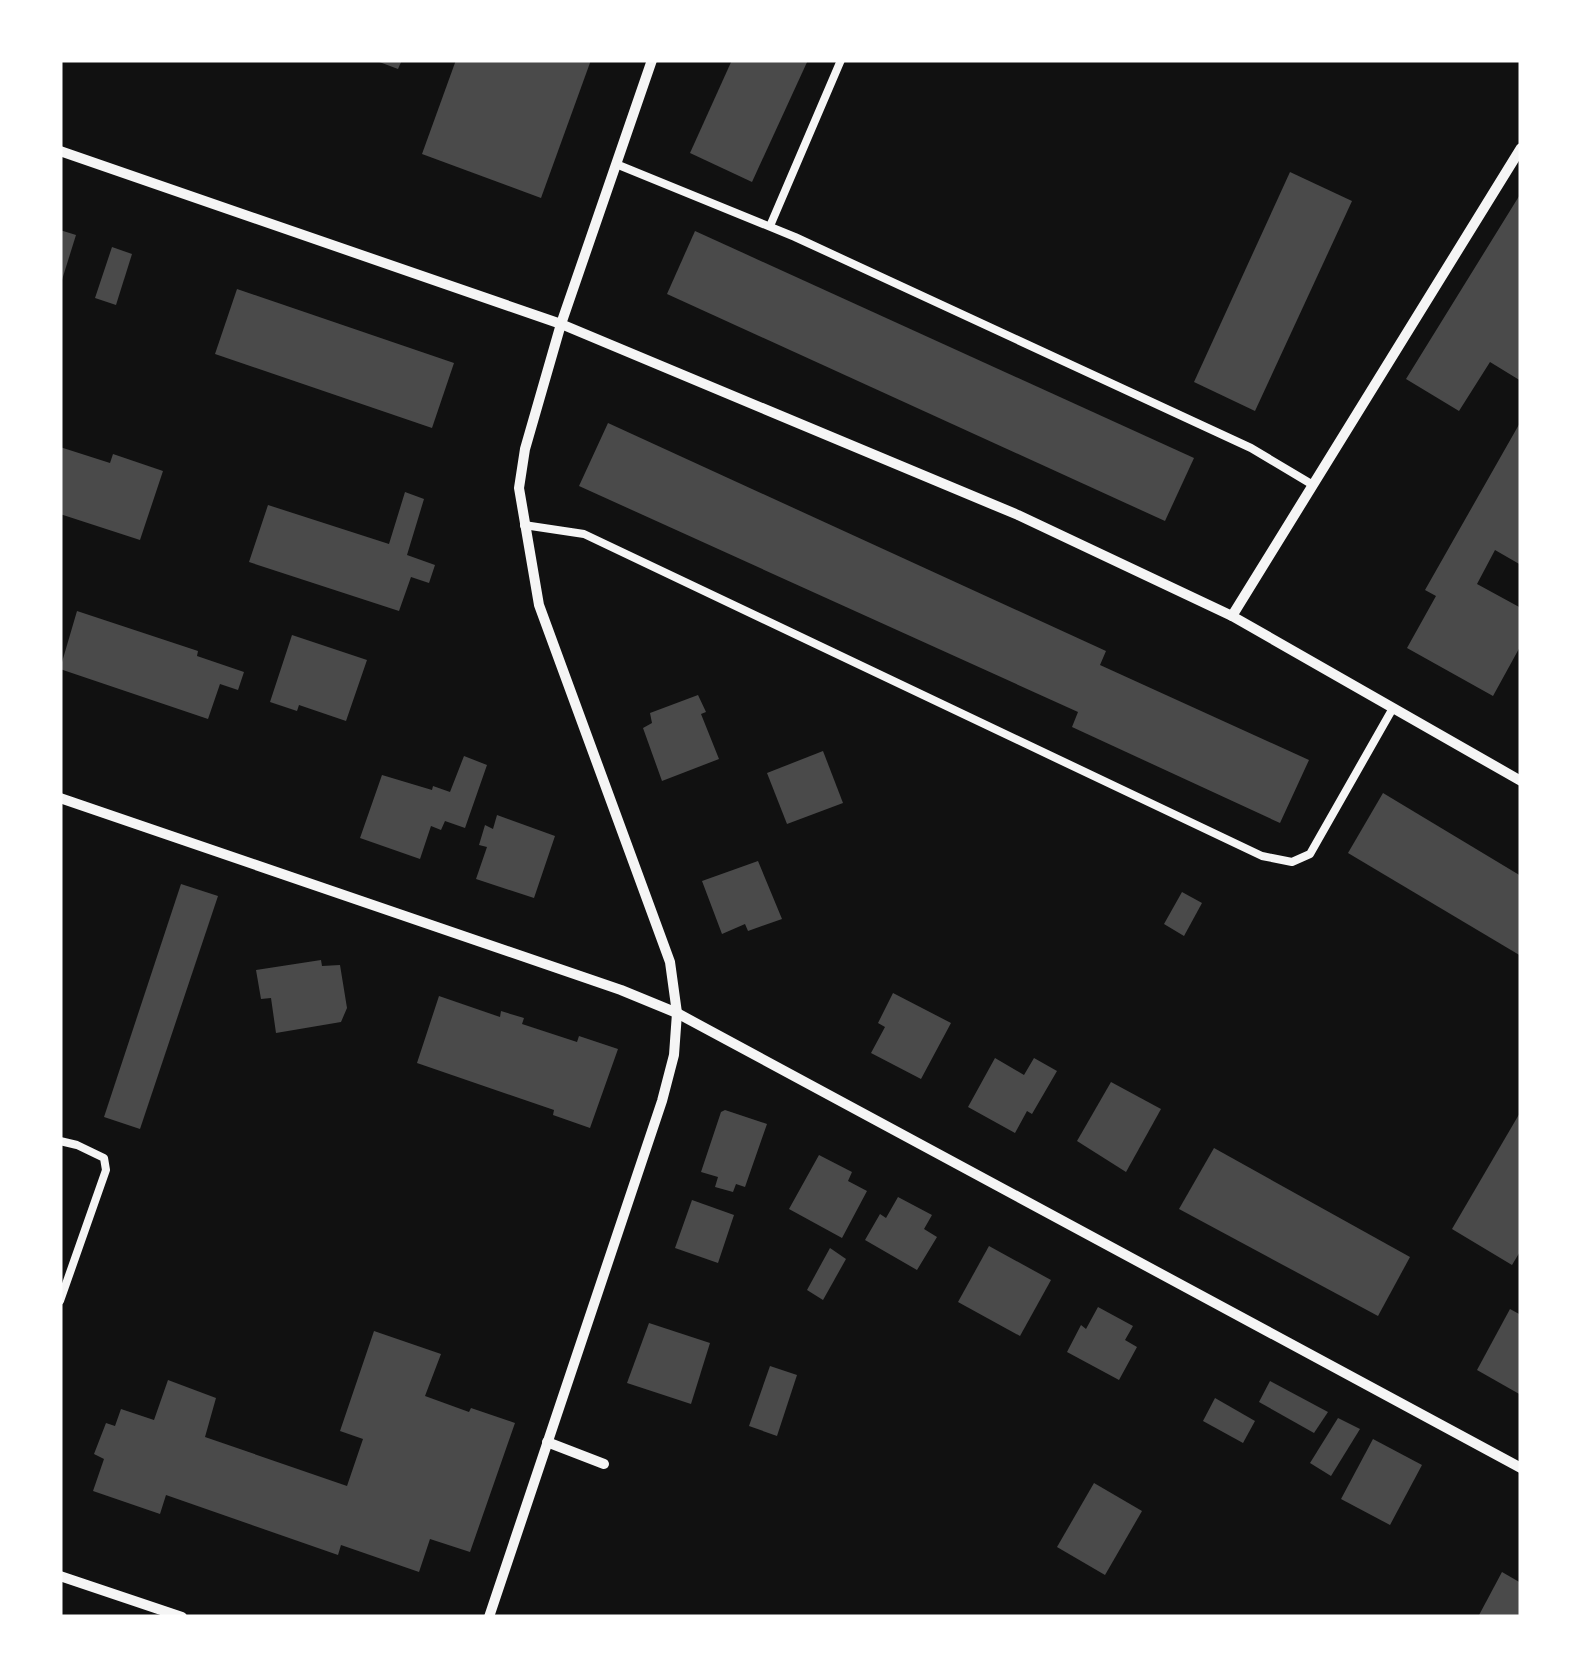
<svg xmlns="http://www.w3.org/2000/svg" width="1581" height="1677" viewBox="0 0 1581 1677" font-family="'Noto Serif',serif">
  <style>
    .building { fill: #4a4a4a }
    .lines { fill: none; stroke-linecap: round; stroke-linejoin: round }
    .service { stroke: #f5f5f5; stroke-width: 8 }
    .minor { stroke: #f5f5f5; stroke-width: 10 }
  </style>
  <rect width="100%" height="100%" fill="#111"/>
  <!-- building -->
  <g class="building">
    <path d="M374 60H402L398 69Z"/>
    <path d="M456 60H591L541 198 422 154Z"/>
    <path d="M732 60H808L752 182 690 153Z"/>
    <path d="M1290 172 1352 201 1255 411 1194 382Z"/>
    <path d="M1521 193V381L1490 362 1459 411 1406 379Z"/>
    <path d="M60 230 76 235 61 283 60 282Z"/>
    <path d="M695 231 1194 458 1165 521 667 294Z"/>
    <path d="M112 247 132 254 116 305 95 298Z"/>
    <path d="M237 289 454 363 432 428 215 354Z"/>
    <path d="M1521 421V565L1495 550 1477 584 1521 608V645L1493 696 1407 648 1436 596 1425 590Z"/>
    <path d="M608 423 1106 651 1100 665 1309 760 1280 823 1072 727 1078 712 579 486Z"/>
    <path d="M60 447 110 463 113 454 163 471 140 540 60 514Z"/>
    <path d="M405 492 424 499 407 555 435 565 429 583 411 577 399 611 249 562 268 505 389 544Z"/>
    <path d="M77 611 198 651 197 656 244 672 238 690 220 684 208 719 60 669Z"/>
    <path d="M292 635 367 660 346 721 299 705 297 711 270 702Z"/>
    <path d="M698 695 706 712 701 714 719 759 662 781 643 728 652 723 650 713Z"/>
    <path d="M823 751 843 803 787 824 767 773Z"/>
    <path d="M464 756 487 765 465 828 445 821 441 830 431 826 420 859 360 838 382 775 432 790 433 786 450 792Z"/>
    <path d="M1383 793 1521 876V956L1348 853Z"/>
    <path d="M497 815 555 836 534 898 476 879 487 847 479 845 485 825 493 829Z"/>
    <path d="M758 861 782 919 748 931 745 924 722 934 702 881Z"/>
    <path d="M181 884 218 896 140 1129 104 1117Z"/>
    <path d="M1182 892 1202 903 1184 936 1164 924Z"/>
    <path d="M321 960 322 966 340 965 347 1008 341 1022 276 1033 271 998 261 999 256 970Z"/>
    <path d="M893 993 951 1023 921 1079 871 1053 885 1027 878 1023Z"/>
    <path d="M439 996 500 1017 501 1011 524 1018 522 1024 577 1042 579 1036 618 1049 590 1128 553 1115 554 1110 417 1063Z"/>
    <path d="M995 1058 1024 1075 1034 1058 1057 1071 1032 1114 1027 1111 1015 1133 968 1107Z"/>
    <path d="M1111 1082 1161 1109 1126 1172 1077 1141Z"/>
    <path d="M725 1110 767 1124 745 1187 736 1184 733 1192 715 1187 718 1177 701 1172 721 1112Z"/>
    <path d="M1521 1111V1250L1512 1265 1452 1229Z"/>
    <path d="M1214 1148 1410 1257 1378 1316 1179 1209Z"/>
    <path d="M819 1155 852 1172 848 1181 867 1191 842 1238 789 1209Z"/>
    <path d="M898 1197 932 1215 924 1229 937 1237 917 1270 865 1240 880 1214 886 1218Z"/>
    <path d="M692 1200 734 1215 718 1263 675 1248Z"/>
    <path d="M989 1246 1051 1280 1020 1336 958 1302Z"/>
    <path d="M830 1248 846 1259 823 1300 807 1290Z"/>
    <path d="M1098 1307 1133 1326 1125 1340 1137 1347 1119 1380 1067 1352 1081 1325 1086 1329Z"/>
    <path d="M1510 1309 1521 1315V1395L1477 1370Z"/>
    <path d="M649 1323 710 1343 691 1404 627 1383Z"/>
    <path d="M374 1331 441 1354 425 1396 469 1412 471 1408 515 1423 470 1552 430 1539 419 1572 341 1545 338 1555 166 1495 160 1514 93 1491 104 1459 94 1454 106 1423 115 1426 121 1409 154 1420 168 1380 216 1398 205 1437 347 1486 363 1439 340 1431Z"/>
    <path d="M770 1366 797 1375 777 1436 749 1426Z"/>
    <path d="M1270 1381 1328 1412 1314 1433 1259 1402Z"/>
    <path d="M1215 1398 1255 1421 1243 1443 1203 1421Z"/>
    <path d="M1338 1418 1360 1429 1331 1476 1310 1463Z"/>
    <path d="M1373 1439 1422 1465 1390 1525 1341 1499Z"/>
    <path d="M1094 1483 1142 1511 1105 1575 1057 1547Z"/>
    <path d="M1502 1572 1521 1583V1617H1478Z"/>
  </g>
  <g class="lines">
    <!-- service -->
    <g class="service">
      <path d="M616 164 795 237 1251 448 1313 485"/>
      <path d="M770 226 841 60"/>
      <path d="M524 525 584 534 1262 856 1292 862 1310 854 1393 708"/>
      <path d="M60 1141 77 1145 104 1158 106 1170 60 1301"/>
    </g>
    <!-- minor -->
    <g class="minor">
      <path d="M60 151 561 324 1018 515 1232 616 1521 781"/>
      <path d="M1232 616 1521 148"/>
      <path d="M60 798 621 990 677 1013 1521 1468"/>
      <path d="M547 1442 604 1464"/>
      <path d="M60 1576 182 1617"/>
      <path d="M489 1617 662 1101 674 1055 677 1013 670 962 539 605 519 488 525 449 561 324 652 60"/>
    </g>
  </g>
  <!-- border -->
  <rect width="1581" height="1677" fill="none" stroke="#ffffff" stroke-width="125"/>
</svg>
